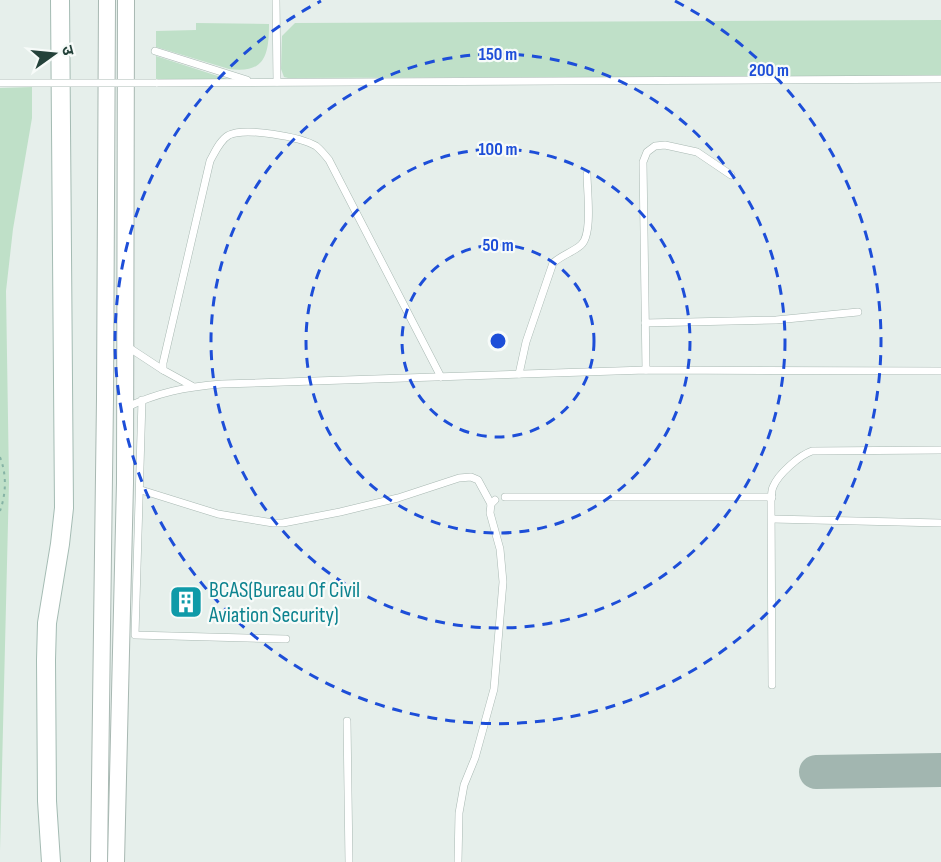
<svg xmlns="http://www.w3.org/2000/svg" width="941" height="862" viewBox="0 0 941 862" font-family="'Sofia Sans Condensed','Noto Sans Devanagari',sans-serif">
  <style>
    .green { fill: #bfe0c8 }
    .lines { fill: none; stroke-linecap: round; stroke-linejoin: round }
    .taxiway { stroke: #a2b6b0; stroke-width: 34 }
    .service-casing { stroke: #a8b8b2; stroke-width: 8 }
    .tertiary-casing { stroke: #a8b8b2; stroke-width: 18 }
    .secondary-casing { stroke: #a4bbb3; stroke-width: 20 }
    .path { stroke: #86b3a5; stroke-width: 2; stroke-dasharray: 3 4.5; stroke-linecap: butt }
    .service { stroke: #fff; stroke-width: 7 }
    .tertiary { stroke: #fff; stroke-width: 16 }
    .secondary { stroke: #fff; stroke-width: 18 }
    .service-bridge-casing { stroke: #a8b8b2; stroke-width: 8; stroke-linecap: butt }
    .service-bridge { stroke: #fff; stroke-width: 7 }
    .ring { fill: none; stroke: #1d4ed8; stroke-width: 3; stroke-dasharray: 10 8 }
    .labels { text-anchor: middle; stroke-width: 4.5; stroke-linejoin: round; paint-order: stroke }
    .culture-label { font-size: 22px; fill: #0d838f; stroke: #f7fbf9; text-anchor: start }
    .centre { fill: #1d4ed8; stroke: #f7fbf9; stroke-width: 3 }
    .ring-label { font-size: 18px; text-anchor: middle; font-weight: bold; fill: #1d4ed8; stroke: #f7fbf9; stroke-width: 4.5; stroke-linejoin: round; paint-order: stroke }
  </style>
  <rect width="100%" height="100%" fill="#e6efeb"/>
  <!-- green -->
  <g class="green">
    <path d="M941 20V76L288 78 284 77 281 69 282 36 295 23Z"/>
    <path d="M196 23 269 24C269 55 265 74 229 69L156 47V31L196 30Z"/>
    <path d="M156 56 230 80 156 79Z"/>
    <path d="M32 87V118L13 229 6 291 9 482 0 851V88Z"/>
  </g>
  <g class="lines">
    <!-- taxiway -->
    <path class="taxiway" d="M816 772 941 770"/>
    <defs>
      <g id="service">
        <path d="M276 0 277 82"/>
        <path d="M155 51 247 80"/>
        <path d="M156 83 941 79"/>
        <path d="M645 323 776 320 858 312"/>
        <path d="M128 347 163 370"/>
        <path d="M646 370 643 162 647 152 655 146 665 145 697 152 731 175"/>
        <path d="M519 374 526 342 553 263C562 255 573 252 581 245 593 235 587 190 587 174"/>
        <path d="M192 386 163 370V363L210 161C215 152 220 140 229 135 246 127 300 137 316 146 321 150 325 155 329 160L441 377"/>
        <path d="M142 400 135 635 286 639"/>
        <path d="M125 408C159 392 185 387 222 384L646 370 941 371"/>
        <path d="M141 490 218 514 273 523H283L340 512 398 498 459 478 471 477 478 480 491 504"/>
        <path d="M505 497H772"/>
        <path d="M772 519 941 523"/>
        <path d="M772 685 771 501C772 496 771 491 773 487 778 474 800 455 812 451L941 450"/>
        <path d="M347 721 349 862"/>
        <path d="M458 862 459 813 464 785 475 758 494 689 503 582 500 549 490 513 491 504 495 500"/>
      </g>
      <g id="tertiary">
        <path d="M99 862 105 399 107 0"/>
        <path d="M116 862 125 483 126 0"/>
      </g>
      <path id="secondary" d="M51 862 47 801 46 660 47 623 60 544 64 508 60 0"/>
    </defs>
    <!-- service casing -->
    <use href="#service" class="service-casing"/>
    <!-- tertiary casing -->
    <use href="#tertiary" class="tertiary-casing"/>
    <!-- secondary casing -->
    <use href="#secondary" class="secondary-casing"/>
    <!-- path -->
    <path class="path" d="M0 457C7 475 6 494 0 511"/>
    <!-- service -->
    <use href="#service" class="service"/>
    <!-- tertiary -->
    <use href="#tertiary" class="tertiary"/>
    <!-- secondary -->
    <use href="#secondary" class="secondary"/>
    <defs>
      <path id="service-bridge" d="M0 83H156"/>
    </defs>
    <!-- service-bridge casing -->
    <use href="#service-bridge" class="service-bridge-casing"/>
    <!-- service-bridge -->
    <use href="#service-bridge" class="service-bridge"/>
  </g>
  <!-- distance rings -->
  <g class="ring">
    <circle cx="498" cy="341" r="96"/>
    <circle cx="498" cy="341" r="192"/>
    <circle cx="498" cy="341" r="287"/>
    <path d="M675 1A383 383 0 1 1 321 1"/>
  </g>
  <!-- icons -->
  <defs>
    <symbol id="building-square" viewBox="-11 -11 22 22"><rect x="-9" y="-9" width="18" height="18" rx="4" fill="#0f9aa8" stroke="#f7fbf9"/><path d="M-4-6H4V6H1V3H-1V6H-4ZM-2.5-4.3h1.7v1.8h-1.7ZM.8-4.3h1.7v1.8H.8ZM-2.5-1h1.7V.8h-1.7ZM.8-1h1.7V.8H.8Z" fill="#fff"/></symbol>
  </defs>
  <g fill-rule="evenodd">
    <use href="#building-square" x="167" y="583" width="38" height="38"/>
  </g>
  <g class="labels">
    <!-- culture labels -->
    <g class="culture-label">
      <text x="209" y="597">BCAS(Bureau Of Civil<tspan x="209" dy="25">Aviation Security)</tspan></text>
    </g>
  </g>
  <circle cx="498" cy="341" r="9" class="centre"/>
  <g class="ring-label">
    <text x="498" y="60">150 m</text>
    <text x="769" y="76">200 m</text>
    <text x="498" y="155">100 m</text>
    <text x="498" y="251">50 m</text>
  </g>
  <!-- north arrow -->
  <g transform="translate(54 54) rotate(75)" stroke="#f7fbf9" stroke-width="4.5" paint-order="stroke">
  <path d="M0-4.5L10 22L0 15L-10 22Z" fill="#24423a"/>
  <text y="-9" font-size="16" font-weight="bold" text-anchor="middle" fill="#24423a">उ</text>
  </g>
</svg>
